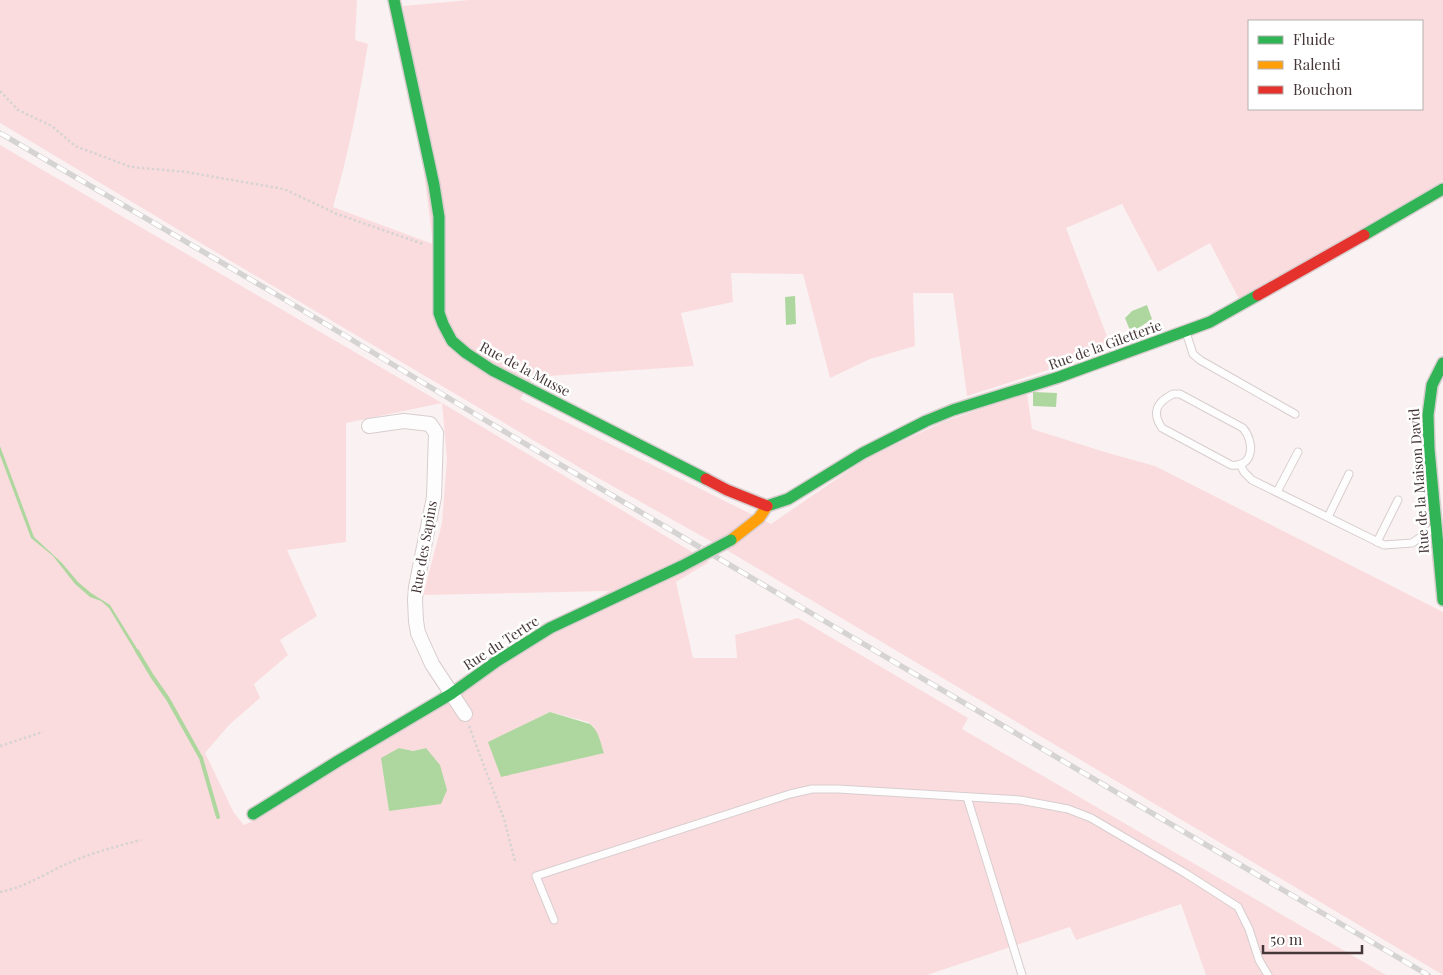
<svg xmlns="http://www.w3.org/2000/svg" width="1443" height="975" viewBox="0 0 1443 975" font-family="'Playfair Display',serif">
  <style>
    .green { fill: #fbdcde; fill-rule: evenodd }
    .water { fill: #aed79f }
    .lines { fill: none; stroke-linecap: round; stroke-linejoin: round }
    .stream { stroke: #aed79f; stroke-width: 4 }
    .lane-casing { stroke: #d8cdce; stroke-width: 9 }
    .street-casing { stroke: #d8cdce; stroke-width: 16 }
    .fast-casing { stroke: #d8cdce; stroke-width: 14 }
    .slow-casing { stroke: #d8cdce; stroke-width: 14 }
    .jam-casing { stroke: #d8cdce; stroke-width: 14 }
    .path { stroke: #d7d3d3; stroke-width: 2.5; stroke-dasharray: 2.5 2.5; stroke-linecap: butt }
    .lane { stroke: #fefdfd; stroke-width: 7 }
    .street { stroke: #fefdfd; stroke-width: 14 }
    .fast { stroke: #30b455; stroke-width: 11 }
    .slow { stroke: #ff9f0a; stroke-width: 11 }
    .jam { stroke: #e5322d; stroke-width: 11 }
    .rail-casing { stroke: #d6d3d3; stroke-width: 5.5 }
    .rail { stroke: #fff; stroke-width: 4; stroke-dasharray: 11; stroke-linecap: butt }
    .fast-bridge-casing { stroke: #d8cdce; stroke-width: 14; stroke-linecap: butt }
    .fast-bridge { stroke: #30b455; stroke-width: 11 }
    .labels { text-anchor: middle; stroke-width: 5; stroke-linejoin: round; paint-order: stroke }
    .street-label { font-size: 14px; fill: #453637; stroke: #fff }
  </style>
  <rect width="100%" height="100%" fill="#faf2f2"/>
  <!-- green -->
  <g class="green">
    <path d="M0 0H357L355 40 368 44C359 99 349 153 333 207L433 244 403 6 469 0H1443V181L1240 301 1210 243 1158 272 1122 204 1066 228 1111 347 1045 371 967 396 953 293H913L915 346 870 359 830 378 803 274 731 273 733 302 681 313 694 366 534 377 520 399 771 524 867 458 943 422 1027 393 1032 429 1108 453 1155 466 1443 612V975L730 552 582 469 224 257 0 123ZM1249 21H1422V109H1249Z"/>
    <path d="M0 145 442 403 709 562 676 582 693 658H737L735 635 798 618 968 718 962 729 1386 975H1206L1181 904 1076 940 1070 927 927 975H0ZM442 403 447 459 442 523 423 595 609 591 259 818 244 825 234 813 205 753 229 725 260 698 254 684 288 655 280 640 317 616 287 550 346 542V423ZM550 712 588 722 595 728 501 777 489 742ZM399 748 413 751 426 748 389 811 385 780Z"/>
  </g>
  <!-- water -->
  <g class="water">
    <path d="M795 296 796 324 786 325 785 297Z"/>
    <path d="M1147 305 1152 319 1131 333 1125 318 1132 311Z"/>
    <path d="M1033 392 1057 393 1056 407 1033 406Z"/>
    <path d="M0 446 34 537 62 563 78 582 91 593 110 605 141 655 138 656 109 608 101 601 90 597 75 584 53 556 31 538 0 455Z"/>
    <path d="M550 712 590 724C599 731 600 742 604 753L501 777 488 742Z"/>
    <path d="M399 748 413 751 426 748 440 765 447 790 441 804 389 811 381 758Z"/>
  </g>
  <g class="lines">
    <!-- stream -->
    <path class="stream" d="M137 651 152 676 168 699 201 758 218 817"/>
    <defs>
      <g id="lane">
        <path d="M1186 332 1193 354 1200 360 1295 414"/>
        <path d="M1173 394H1180L1243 428C1255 442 1254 468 1231 465L1162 428C1151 412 1157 402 1173 394Z"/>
        <path d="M1240 464 1244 472 1252 480 1384 545 1412 543 1434 528"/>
        <path d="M1277 492 1298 452"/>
        <path d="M1328 517 1349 474"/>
        <path d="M1377 542 1398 500"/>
        <path d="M967 797 1022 975"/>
        <path d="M554 920 536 876 790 794 812 789H838L1020 800 1068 809 1091 818 1185 873 1238 907 1249 929 1259 960 1268 975"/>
      </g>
      <path id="street" d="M369 426 404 421 430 424 436 433 434 497 416 587 415 600 416 621 418 633 432 664 465 714"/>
      <g id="fast">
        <path d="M394 0 434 185 439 217V313L443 324 452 341 466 353 492 370 706 479"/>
        <path d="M1364 235 1443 189"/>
        <path d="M1443 363 1432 385 1428 415 1429 449 1443 600"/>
        <path d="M767 506 788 499 863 453 926 421 953 410 1059 377 1210 322 1258 295"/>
        <path d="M253 814 338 761 451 694 497 661 550 628 682 566"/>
      </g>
      <path id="slow" d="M731 540 759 518 767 506"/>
      <g id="jam">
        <path d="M1258 295 1364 235"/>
        <path d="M706 479 727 490 767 506"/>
      </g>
    </defs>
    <!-- lane casing -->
    <use href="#lane" class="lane-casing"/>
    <!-- street casing -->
    <use href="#street" class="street-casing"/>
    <!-- fast casing -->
    <use href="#fast" class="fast-casing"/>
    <!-- slow casing -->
    <use href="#slow" class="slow-casing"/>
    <!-- jam casing -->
    <use href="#jam" class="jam-casing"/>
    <!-- path -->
    <g class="path">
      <path d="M0 91 18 110 52 126 75 146 131 167 186 172 284 189 337 214 423 244"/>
      <path d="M469 726 504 819 515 861"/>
      <path d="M0 746 43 732"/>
      <path d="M0 892C23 888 43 875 64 865 88 854 114 847 141 840"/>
    </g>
    <!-- lane -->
    <use href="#lane" class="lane"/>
    <!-- street -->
    <use href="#street" class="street"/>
    <!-- fast -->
    <use href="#fast" class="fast"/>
    <!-- slow -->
    <use href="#slow" class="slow"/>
    <!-- jam -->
    <use href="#jam" class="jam"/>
    <defs>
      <path id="rail" d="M0 133 284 299 480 417 821 619 1428 975"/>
    </defs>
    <!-- rail casing -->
    <use href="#rail" class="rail-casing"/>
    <!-- rail -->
    <use href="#rail" class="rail"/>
    <defs>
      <path id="fast-bridge" d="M682 566 731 540"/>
    </defs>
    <!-- fast-bridge casing -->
    <use href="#fast-bridge" class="fast-bridge-casing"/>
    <!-- fast-bridge -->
    <use href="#fast-bridge" class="fast-bridge"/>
  </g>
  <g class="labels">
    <!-- street labels -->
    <g class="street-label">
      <text transform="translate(1105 345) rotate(-20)" y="5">Rue de la Giletterie</text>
      <text transform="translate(525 369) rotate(28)" y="5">Rue de la Musse</text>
      <text transform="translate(1419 481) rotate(-94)" y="5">Rue de la Maison David</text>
      <text transform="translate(424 547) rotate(-80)" y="5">Rue des Sapins</text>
      <text transform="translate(501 643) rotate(-33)" y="5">Rue du Tertre</text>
    </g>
  </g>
  <!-- legend -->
  <rect x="1248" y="20" width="175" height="90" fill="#ffffff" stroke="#b5afaf"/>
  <rect x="1258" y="36" width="25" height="8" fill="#30b455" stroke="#b5afaf"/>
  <text x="1293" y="45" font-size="15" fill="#453637">Fluide</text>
  <rect x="1258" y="61" width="25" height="8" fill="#ff9f0a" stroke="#b5afaf"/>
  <text x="1293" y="70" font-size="15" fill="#453637">Ralenti</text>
  <rect x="1258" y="86" width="25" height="8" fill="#e5322d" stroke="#b5afaf"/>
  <text x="1293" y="95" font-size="15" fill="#453637">Bouchon</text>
  <!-- scale -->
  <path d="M1263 945v8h99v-8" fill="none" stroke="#453637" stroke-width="2.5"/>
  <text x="1270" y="945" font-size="15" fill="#453637" stroke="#ffffff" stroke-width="4" paint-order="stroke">50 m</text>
</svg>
